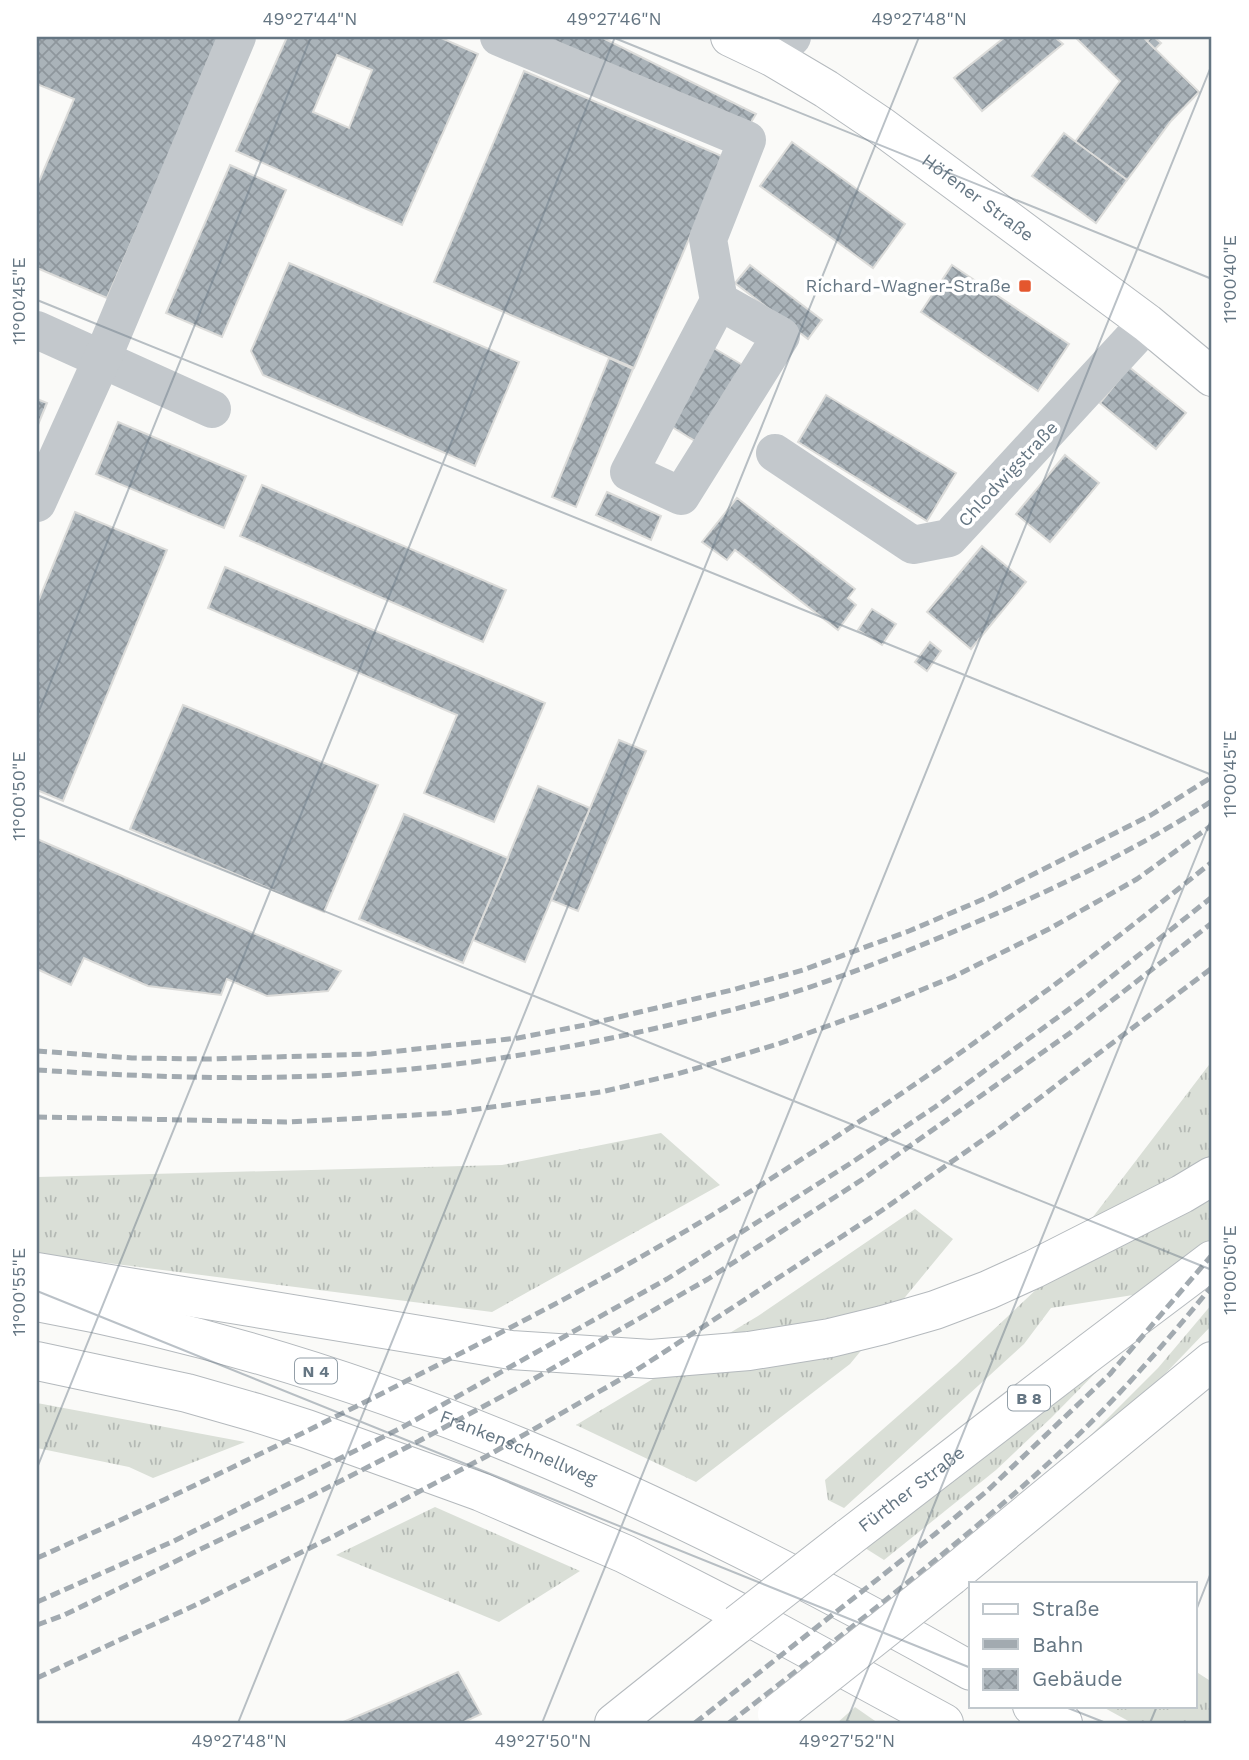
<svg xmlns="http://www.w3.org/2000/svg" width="1249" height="1760" viewBox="0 0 1249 1760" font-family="'Work Sans',sans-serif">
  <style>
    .grass { fill: url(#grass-tufts) }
    .building { fill: url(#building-cross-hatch); stroke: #dcdcda; stroke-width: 2; fill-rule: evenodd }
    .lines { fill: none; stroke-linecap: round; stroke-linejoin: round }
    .major-casing { stroke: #b5babe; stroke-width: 40 }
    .highway-casing { stroke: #b4b9bd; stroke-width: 40 }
    .minor { stroke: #c3c8cc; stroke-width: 38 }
    .major { stroke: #fff; stroke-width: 38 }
    .highway { stroke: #fff; stroke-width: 38 }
    .rail { stroke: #a2aab0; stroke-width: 5; stroke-dasharray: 10 5; stroke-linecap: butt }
    .major-bridge-casing { stroke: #b5babe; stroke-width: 40; stroke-linecap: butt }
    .major-bridge { stroke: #fff; stroke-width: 38 }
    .ticks { fill: none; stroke: #657683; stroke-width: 2; stroke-opacity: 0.45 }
    .poi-dot { fill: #e4572e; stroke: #fff; stroke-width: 2.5 }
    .labels { text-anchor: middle; stroke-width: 7; stroke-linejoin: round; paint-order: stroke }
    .shield { fill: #fff; stroke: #939fa8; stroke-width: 2 }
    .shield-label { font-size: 16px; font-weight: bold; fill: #657683 }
    .street-label { font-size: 18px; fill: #657683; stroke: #fff }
    .poi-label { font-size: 18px; fill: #657683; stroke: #fff; text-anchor: end }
    .neatline { fill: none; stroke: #657683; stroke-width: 2.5 }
    .ticks-label { font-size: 18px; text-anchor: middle; fill: #657683 }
  </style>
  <defs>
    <pattern id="grass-tufts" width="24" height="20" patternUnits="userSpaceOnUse" patternTransform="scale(1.75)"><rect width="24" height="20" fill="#dadfd7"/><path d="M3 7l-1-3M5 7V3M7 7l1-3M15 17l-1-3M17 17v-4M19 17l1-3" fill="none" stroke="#b4b9b4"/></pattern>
    <pattern id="building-cross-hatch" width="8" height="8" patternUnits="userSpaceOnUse" patternTransform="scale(1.75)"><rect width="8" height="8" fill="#aab3b9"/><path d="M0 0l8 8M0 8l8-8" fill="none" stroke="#8e969c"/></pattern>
  </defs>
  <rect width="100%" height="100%" fill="#fafaf8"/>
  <!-- grass -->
  <g class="grass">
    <path d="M1212 1061V1236L1204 1247 1133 1295 1051 1308 1024 1344 844 1508 828 1500 825 1480 956 1365 1041 1285Z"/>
    <path d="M661 1133 720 1185 492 1312 37 1254V1177L502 1165Z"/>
    <path d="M915 1209 953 1239 850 1364 696 1482 576 1425 758 1316Z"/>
    <path d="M1212 1304V1325L1164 1375 1067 1459 1158 1368Z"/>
    <path d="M1120 1348 1051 1418 996 1470 884 1560 865 1548Z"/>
    <path d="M37 1403 245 1442 153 1478 129 1467 37 1448Z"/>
    <path d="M435 1507 580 1571 499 1622 336 1555Z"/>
    <path d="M1195 1671 1212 1682V1723H1132L1101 1706H1195Z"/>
    <path d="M855 1707 878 1723H837Z"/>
  </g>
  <!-- building -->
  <g class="building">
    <path d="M37 37H221L107 298 37 268V186L74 99 37 84V85Z"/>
    <path d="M287 37H439L478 54 402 225 236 151ZM337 55 372 70 349 128 313 112Z"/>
    <path d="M536 37H601L756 114 747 129Z"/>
    <path d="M1005 37H1059L1057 39 1063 44 982 111 954 78Z"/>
    <path d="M1075 37H1143L1199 92 1171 121 1127 180 1075 142 1120 81Z"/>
    <path d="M1151 37H1154L1161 43 1155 49 1147 41Z"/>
    <path d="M524 71 724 157 634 368 434 282Z"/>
    <path d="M1064 133 1127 180 1096 223 1032 176Z"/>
    <path d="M792 142 905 224 873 268 760 186Z"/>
    <path d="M230 165 286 190 222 337 166 313Z"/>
    <path d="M289 263 519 362 475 466 263 375 251 351Z"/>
    <path d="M750 265 822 320 808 339 735 283Z"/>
    <path d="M952 265 1069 344 1038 391 921 312Z"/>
    <path d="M705 343 746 367 700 444 659 419Z"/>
    <path d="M609 358 633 369 576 507 552 497Z"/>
    <path d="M1129 367 1186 413 1156 449 1100 403Z"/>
    <path d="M826 395 956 473 927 521 798 442Z"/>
    <path d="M37 399 47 403 37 427Z"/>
    <path d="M118 422 246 476 224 528 96 474Z"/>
    <path d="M1065 455 1099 483 1050 542 1016 514Z"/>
    <path d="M262 485 506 590 483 642 240 536Z"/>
    <path d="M607 492 661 516 651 540 596 515Z"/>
    <path d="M737 498 855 589 848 598 856 605 838 630 735 550 727 560 702 542Z"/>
    <path d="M75 512 167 550 63 801 37 790V604Z"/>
    <path d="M982 546 1026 582 971 649 927 612Z"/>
    <path d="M225 567 545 703 494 822 424 793 457 715 208 608Z"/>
    <path d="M872 609 896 624 882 645 858 630Z"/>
    <path d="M930 642 941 651 927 671 915 662Z"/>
    <path d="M183 705 378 785 324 912 130 829Z"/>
    <path d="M619 740 646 751 578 911 551 900Z"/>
    <path d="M538 786 590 808 525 962 473 940Z"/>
    <path d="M404 814 508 858 463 963 359 919Z"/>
    <path d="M37 839 341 971 328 991 267 996 227 979 221 995 148 986 84 958 71 985 37 969Z"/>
    <path d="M458 1672 481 1714 462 1723H341L391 1702Z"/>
  </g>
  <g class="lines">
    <defs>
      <g id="major">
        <path id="s1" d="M730 37 772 57 826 89 881 126 1147 323 1212 377"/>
        <path id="s2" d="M848 1538 1090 1352 1212 1260"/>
        <path d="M951 1576 1212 1361"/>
        <path d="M614 1723 738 1624"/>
      </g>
      <g id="highway">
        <path d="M37 1272 511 1350 651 1359 749 1351 830 1338 883 1325 935 1310 988 1290 1034 1269 1182 1194 1212 1176"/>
        <path id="s3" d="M37 1302C374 1363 674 1504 971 1671"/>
        <path d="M37 1361 187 1393 257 1413 307 1429 481 1492 625 1554 760 1623 944 1723"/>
        <path d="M1032 1706 1063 1723"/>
      </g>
    </defs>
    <!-- major casing -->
    <use href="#major" class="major-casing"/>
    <!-- highway casing -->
    <use href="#highway" class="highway-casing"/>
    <!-- minor -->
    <g class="minor">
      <path d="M499 37 747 140 708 239 719 301 629 472 681 496 781 336 719 301"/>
      <path d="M772 57 792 37"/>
      <path d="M37 330 212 409"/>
      <path d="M775 453 913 545 949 538 1147 323"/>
      <path d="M37 503 102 359 237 37"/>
    </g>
    <!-- major -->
    <use href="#major" class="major"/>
    <!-- highway -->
    <use href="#highway" class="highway"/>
    <!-- rail -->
    <g class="rail">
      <path d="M37 1051 132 1058 209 1059 371 1054 518 1038 585 1025 732 990 803 970 909 931 986 898 1151 815 1212 777"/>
      <path d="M37 1070C149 1077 263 1082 376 1072 472 1065 567 1049 661 1027 713 1015 766 1002 816 985 865 968 913 949 960 929 1047 893 1132 852 1212 801"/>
      <path d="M37 1117 286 1122 365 1118 448 1113 601 1092 677 1074 778 1044 872 1010 953 977 1049 929 1137 879 1212 825"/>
      <path d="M37 1558C167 1500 295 1438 422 1373 528 1319 634 1264 735 1201 829 1143 921 1082 1010 1017 1079 968 1146 915 1212 862"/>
      <path d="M37 1602 174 1541 401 1428 667 1279 851 1163 935 1107 1087 996 1212 897"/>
      <path d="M37 1625 64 1615 311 1496 419 1441 525 1384 708 1279 863 1179 1070 1033 1212 923"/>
      <path d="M37 1678 200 1603 338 1534 487 1456 635 1371 881 1211 997 1130 1212 968"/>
      <path d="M695 1723 935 1534 987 1491 1110 1374 1212 1255"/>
      <path d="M729 1723C784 1681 838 1638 892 1595 954 1545 1016 1495 1073 1440 1123 1392 1168 1340 1212 1286"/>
    </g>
    <defs>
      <g id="major-bridge">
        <path d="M738 1624 848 1538"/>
        <path d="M777 1714 951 1576"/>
      </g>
    </defs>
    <!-- major-bridge casing -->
    <use href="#major-bridge" class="major-bridge-casing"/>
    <!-- major-bridge -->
    <use href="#major-bridge" class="major-bridge"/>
  </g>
  <!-- ticks -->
  <path class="ticks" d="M612 37 1212 279M37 300 1212 775M37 716 311 37M37 795 1212 1270M37 1291 971 1668M37 1468 615 37M1195 1613 1212 1570M1063 1706 1106 1723M238 1723 919 37M542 1723 1212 64M846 1723 1212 817M1150 1723 1157 1706"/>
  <!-- markers -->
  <rect class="poi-dot" x="1018" y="279" width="14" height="14" rx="3.5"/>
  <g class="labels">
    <!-- shield labels -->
    <g class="shield">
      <rect x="295" y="1358.5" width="42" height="25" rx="5"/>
      <rect x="1008" y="1385.5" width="42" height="25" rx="5"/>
    </g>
    <g class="shield-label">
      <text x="316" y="1377">N 4</text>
      <text x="1029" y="1404">B 8</text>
    </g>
    <!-- street labels -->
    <g class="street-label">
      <text dy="6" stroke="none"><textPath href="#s1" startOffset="296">Höfener Straße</textPath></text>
      <text transform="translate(1008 474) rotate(-47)" y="6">Chlodwigstraße</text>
      <text dy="6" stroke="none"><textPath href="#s3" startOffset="504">Frankenschnellweg</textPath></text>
      <text dy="6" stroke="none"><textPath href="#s2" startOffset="80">Fürther Straße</textPath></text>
    </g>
    <!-- poi labels -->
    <g class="poi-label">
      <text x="1011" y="292">Richard-Wagner-Straße</text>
    </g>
  </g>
  <!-- border -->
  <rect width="1249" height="1760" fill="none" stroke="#ffffff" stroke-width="77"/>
  <!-- legend -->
  <rect x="969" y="1582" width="228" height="126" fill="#ffffff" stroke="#c1c8cd" stroke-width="2"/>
  <rect x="983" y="1604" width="35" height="10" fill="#ffffff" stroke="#c1c8cd" stroke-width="2"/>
  <text x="1032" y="1616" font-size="21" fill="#657683">Straße</text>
  <rect x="983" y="1639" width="35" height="10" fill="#a2aab0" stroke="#c1c8cd" stroke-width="2"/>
  <text x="1032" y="1652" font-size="21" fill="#657683">Bahn</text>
  <rect x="983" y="1669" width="35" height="21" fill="url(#building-cross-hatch)" stroke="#c1c8cd" stroke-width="2"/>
  <text x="1032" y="1686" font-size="21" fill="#657683">Gebäude</text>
  <rect x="38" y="38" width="1172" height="1684" class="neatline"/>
  <g class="ticks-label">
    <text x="310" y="25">49°27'44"N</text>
    <text x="614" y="25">49°27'46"N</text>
    <text x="919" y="25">49°27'48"N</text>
    <text transform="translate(1230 279) rotate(-90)" y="6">11°00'40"E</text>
    <text transform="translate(19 301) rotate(-90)" y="6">11°00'45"E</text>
    <text transform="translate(1230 774) rotate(-90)" y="6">11°00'45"E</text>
    <text transform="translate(19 796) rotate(-90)" y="6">11°00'50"E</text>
    <text transform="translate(1230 1270) rotate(-90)" y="6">11°00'50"E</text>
    <text transform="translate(19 1292) rotate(-90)" y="6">11°00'55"E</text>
    <text x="239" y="1747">49°27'48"N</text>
    <text x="543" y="1747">49°27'50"N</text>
    <text x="847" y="1747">49°27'52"N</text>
  </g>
</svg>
